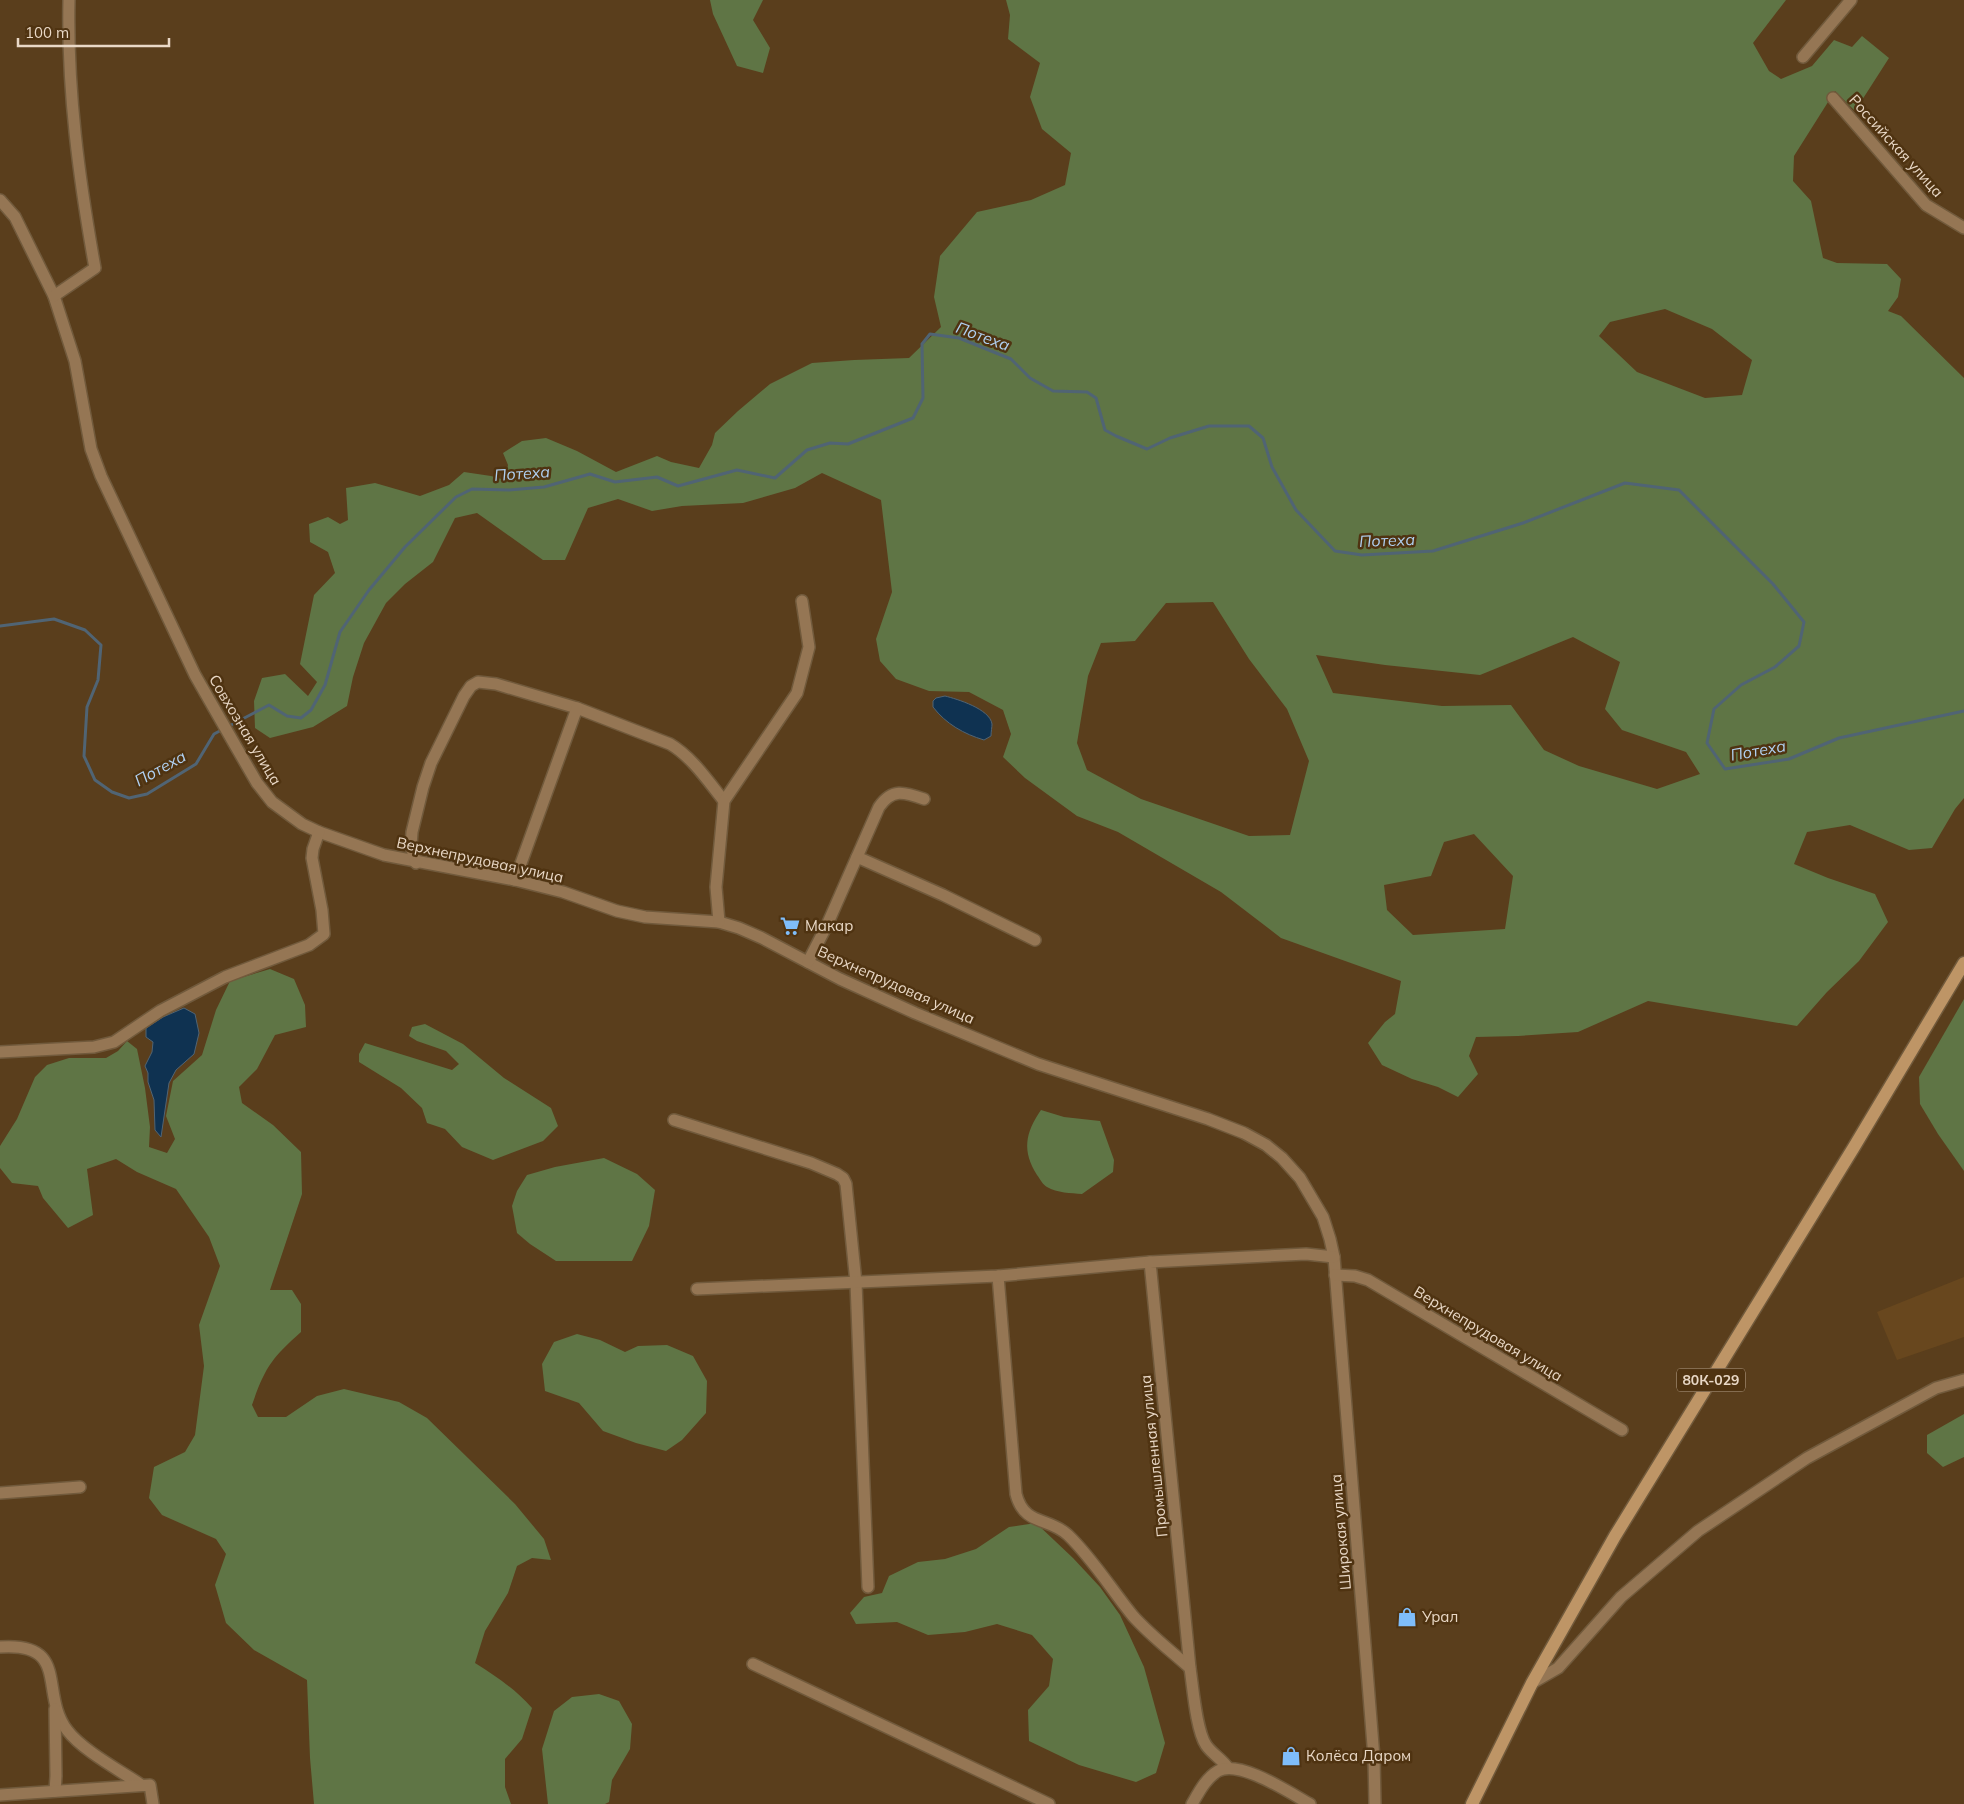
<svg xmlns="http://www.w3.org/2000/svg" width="1964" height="1804" viewBox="0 0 1964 1804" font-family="Mulish,sans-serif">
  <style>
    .built { fill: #68471e }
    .green { fill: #5f7545; fill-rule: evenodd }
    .water { fill: #0f3251; stroke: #506474 }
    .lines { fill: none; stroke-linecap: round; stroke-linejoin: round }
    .stream { stroke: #506474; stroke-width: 3 }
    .minor-casing { stroke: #715a3c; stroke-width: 14 }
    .major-casing { stroke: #715a3c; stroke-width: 15 }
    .minor { stroke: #957654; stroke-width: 11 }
    .major { stroke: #be9566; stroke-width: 12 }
    .labels { text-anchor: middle; stroke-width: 5; stroke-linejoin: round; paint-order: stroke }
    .shield { fill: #4f3311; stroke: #bba690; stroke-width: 1 }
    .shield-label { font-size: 14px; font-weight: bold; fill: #e9d8c6 }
    .street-label { font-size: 15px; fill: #e9d8c6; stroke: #4f3311 }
    .poi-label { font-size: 15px; fill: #e9d8c6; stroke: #4f3311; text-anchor: start }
    .water-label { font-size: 16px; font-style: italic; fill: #b0d0f1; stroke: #4f3311 }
  </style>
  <rect width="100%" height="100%" fill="#5a3e1c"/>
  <!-- built -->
  <path class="built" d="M1964 1277V1337L1897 1360 1877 1312Z"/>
  <!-- green -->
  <g class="green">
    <path d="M710 0H763L753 20 770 48 763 73 737 66 713 14Z"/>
    <path d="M1006 0H1786L1753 43 1769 71 1781 79 1812 66 1834 40 1852 47 1862 36 1889 58 1855 111 1835 91 1794 156 1793 181 1811 201 1823 258 1837 263 1887 264 1901 279 1898 297 1888 311 1901 316 1964 378V798L1955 809 1932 848 1909 850 1850 825 1807 832 1794 864 1828 878 1875 894 1888 922 1859 961 1827 992 1797 1026 1648 1001 1578 1032 1518 1036 1476 1037 1469 1056 1478 1074 1458 1097 1438 1087 1412 1079 1382 1065 1368 1043 1385 1022 1395 1014 1401 981 1281 938 1221 892 1118 832 1077 816 1025 778 1003 757 1011 734 1003 710 969 692 929 691 896 679 880 661 876 639 892 592 881 500 822 473 795 488 743 503 682 506 652 511 618 499 588 508 565 560H543L477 513 455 518 433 562 405 584 386 603 364 643 353 677 347 706 313 727 270 738 255 728 254 701 262 678 285 674 308 696 317 682 300 664 314 595 335 573 328 552 310 542 309 524 328 517 340 524 348 520 346 488 375 483 420 496 449 485 464 472 491 476 505 480 508 465 503 453 522 441 546 438 577 451 616 472 657 456 671 462 699 468 712 445 715 433 738 411 770 384 812 363 854 360 909 358 941 327 934 297 940 256 977 212 1031 200 1065 185 1071 153 1042 129 1030 97 1040 63 1008 39 1010 15ZM1665 309 1712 329 1752 360 1742 395 1705 398 1637 372 1599 336 1610 322ZM1213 602 1249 659 1287 709 1309 761 1290 835 1249 836 1141 799 1087 770 1077 743 1088 676 1101 643 1135 641 1166 603ZM1573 637 1620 662 1605 709 1622 730 1686 752 1700 774 1657 789 1579 766 1544 750 1511 705 1442 706 1333 693 1316 655 1385 665 1480 675ZM1474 834 1513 876 1505 929 1413 935 1387 910 1384 885 1431 876 1444 842Z"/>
    <path d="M270 969 294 979 305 1005 306 1027 275 1035 257 1069 239 1087 242 1103 273 1125 301 1152 302 1194 270 1290H292L301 1304V1332C272 1358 265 1367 252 1405L258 1417H286L317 1396 344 1389 399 1402 427 1418 515 1504 544 1539 551 1560 532 1558 517 1566 508 1593 485 1631 475 1663C496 1676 515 1689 532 1708L522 1739 505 1759V1787L511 1804H314L310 1758 307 1680 254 1650 226 1623 215 1585 226 1554 216 1539 162 1515 149 1498 154 1467 185 1452 195 1435 204 1366 199 1325 220 1266 209 1237 176 1189 137 1172 116 1159 87 1169 93 1215 68 1228 43 1198 38 1186 12 1183 0 1168V1146L17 1119 35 1077 47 1065 69 1058H106L118 1051 127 1041 137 1049 145 1088 150 1127 149 1147 167 1153 175 1139 166 1116 173 1081 202 1055 216 1010 230 981Z"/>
    <path d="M1964 999V1171L1938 1134 1920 1104 1919 1077Z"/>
    <path d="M425 1024 463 1044 504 1078 551 1108 558 1126 543 1141 493 1160 462 1147 445 1129 427 1123 422 1108 401 1088 359 1062V1054L365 1043 452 1070 459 1064 446 1051 417 1041 409 1036 412 1027Z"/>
    <path d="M1041 1110 1064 1117 1100 1121 1114 1160 1113 1172 1082 1194C1071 1193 1057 1193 1047 1187 1043 1185 1040 1179 1037 1175 1022 1151 1025 1133 1041 1110Z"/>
    <path d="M604 1158 637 1174 655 1190 649 1226 632 1261H556L530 1244 517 1233 512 1206 517 1191 527 1175 555 1167Z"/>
    <path d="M577 1334 600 1340 625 1352 638 1346 667 1345 693 1356 707 1381 706 1413 682 1440 666 1451 636 1443 603 1431 579 1403 545 1391 542 1364 554 1342Z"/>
    <path d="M1964 1414V1457L1943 1467 1927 1453V1435Z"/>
    <path d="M1036 1523 1073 1558 1100 1587 1120 1615 1144 1667 1165 1743 1156 1773 1136 1782 1079 1765 1029 1741 1028 1710 1049 1686 1053 1659 1032 1635 997 1624 965 1632 928 1635 897 1622 856 1624 850 1613 864 1597 882 1593 889 1576 918 1562 945 1559 976 1549 1009 1527Z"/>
    <path d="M599 1694 619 1701 632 1724 630 1749 612 1780 609 1802 605 1804H548L542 1749 554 1711 572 1697Z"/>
  </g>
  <!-- water -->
  <g class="water">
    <path d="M945 696C957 699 990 709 992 724 992 727 991 732 991 736L984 740C964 734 946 724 933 707V701L936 698Z"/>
    <path d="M184 1008 195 1014 199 1033 194 1054 176 1070 169 1083 161 1137 155 1130 154 1100 148 1082V1073L145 1066 152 1052 153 1042 146 1037V1028L163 1017Z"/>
  </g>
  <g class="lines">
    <!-- stream -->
    <path class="stream" d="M0 626 54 619 85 630 101 645 98 680 87 707 84 756 95 780 112 792 129 798 147 794 196 764 214 734 269 705 287 716 301 718 311 710 325 685 340 632 369 590 405 547 456 497 472 489 509 490 544 487 590 474 615 482 657 477 678 486 737 470 775 478 807 450 830 443 848 444 913 418 923 398 922 344 930 334 959 338 1011 359 1030 378 1053 391 1087 392 1096 398 1105 430 1116 436 1147 449 1170 438 1209 426H1249L1263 438 1272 467 1296 510 1335 551 1362 555 1433 551 1523 523 1625 483 1679 490 1773 584 1804 622 1799 646 1775 667 1741 685 1714 709 1707 743 1725 769 1789 759 1839 738 1964 711"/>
    <defs>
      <g id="minor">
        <path d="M1803 57 1851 0"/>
        <path d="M1833 98 1926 205 1964 228"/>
        <path d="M0 200 15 217 54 296 75 361 91 449 101 476 195 675 235 745 257 783 272 802 302 824 319 832 384 855 515 880 563 892 617 911 645 917 719 922 739 928 762 938 840 979 915 1013 1038 1064 1208 1119 1244 1133 1266 1145 1282 1158 1300 1178 1323 1217 1330 1239 1334 1257 1374 1758 1375 1804"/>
        <path d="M54 296 95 268C79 179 67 90 69 0"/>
        <path d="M857 857 943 895 1035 940"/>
        <path d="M416 863 411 846 412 832 423 787 431 763 464 696 471 686 478 682 496 684 577 708 670 744C692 757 708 781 724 801"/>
        <path d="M515 880 577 708"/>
        <path d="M719 922 716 887 724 801 797 693 809 647 802 601"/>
        <path d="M808 962 827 925 879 807C892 788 904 792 924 799"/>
        <path d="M0 1052 94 1047 114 1042 160 1011 225 977 309 945 324 934 322 910 312 858 313 849 319 832"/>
        <path d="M674 1120 811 1163 837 1174 843 1178 846 1184 856 1283 868 1587"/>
        <path d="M1335 1275 1355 1276 1368 1280 1622 1430"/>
        <path d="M998 1276 1016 1494C1024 1526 1049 1517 1068 1535 1093 1559 1111 1589 1133 1616 1150 1635 1171 1651 1190 1668"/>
        <path d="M697 1289 998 1276 1150 1262"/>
        <path d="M0 1493 80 1487"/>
        <path d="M0 1647C71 1642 39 1693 67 1730 82 1750 119 1770 140 1784"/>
        <path d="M753 1664 1049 1804"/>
        <path d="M1532 1683 1558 1668 1621 1597 1698 1531 1807 1458 1936 1388 1964 1380"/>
        <path d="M1228 1768C1222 1759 1212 1754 1206 1745 1196 1730 1193 1687 1190 1668L1150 1262 1306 1254 1334 1257"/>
        <path d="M55 1791 56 1776 55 1709"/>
        <path d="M0 1795 150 1785 153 1804"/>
        <path d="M1192 1804C1199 1792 1206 1778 1218 1771 1239 1759 1290 1793 1310 1804"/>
      </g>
      <path id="major" d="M1472 1804 1532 1683 1615 1536 1854 1147 1964 963"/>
    </defs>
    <!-- minor casing -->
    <use href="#minor" class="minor-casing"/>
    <!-- major casing -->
    <use href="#major" class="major-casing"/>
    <!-- minor -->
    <use href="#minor" class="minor"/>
    <!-- major -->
    <use href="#major" class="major"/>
  </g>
  <!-- icons -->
  <defs>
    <symbol id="supermarket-bare" viewBox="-9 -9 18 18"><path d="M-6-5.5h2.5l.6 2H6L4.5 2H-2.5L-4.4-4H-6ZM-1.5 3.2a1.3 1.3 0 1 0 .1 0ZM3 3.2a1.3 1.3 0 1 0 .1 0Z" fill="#7fbdfa" stroke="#4f3311" stroke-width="2.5" paint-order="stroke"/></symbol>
    <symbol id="shop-bare" viewBox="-9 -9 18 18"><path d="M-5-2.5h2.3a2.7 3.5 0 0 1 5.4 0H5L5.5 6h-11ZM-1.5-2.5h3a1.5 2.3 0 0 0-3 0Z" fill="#7fbdfa" stroke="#4f3311" stroke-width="2.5" paint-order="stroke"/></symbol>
  </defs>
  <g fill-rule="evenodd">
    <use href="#supermarket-bare" x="776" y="912" width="28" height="28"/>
    <use href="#shop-bare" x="1393" y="1603" width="28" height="28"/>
    <use href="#shop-bare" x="1277" y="1742" width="28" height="28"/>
  </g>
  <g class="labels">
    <!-- shield labels -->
    <rect class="shield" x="1677" y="1368.5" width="68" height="23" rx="4"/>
    <g class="shield-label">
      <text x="1711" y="1385">80К-029</text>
    </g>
    <!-- street labels -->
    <g class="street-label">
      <text transform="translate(1896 146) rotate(48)" y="5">Российская улица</text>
      <text transform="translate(245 730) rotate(59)" y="5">Совхозная улица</text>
      <text transform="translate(480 860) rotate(12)" y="5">Верхнепрудовая улица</text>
      <text transform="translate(896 985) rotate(24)" y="5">Верхнепрудовая улица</text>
      <text transform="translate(1488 1334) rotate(31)" y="5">Верхнепрудовая улица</text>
      <text transform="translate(1154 1456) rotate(-96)" y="5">Промышленная улица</text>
      <text transform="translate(1341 1532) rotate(-95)" y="5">Широкая улица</text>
    </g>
    <!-- poi labels -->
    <g class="poi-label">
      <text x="805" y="931">Макар</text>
      <text x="1422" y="1622">Урал</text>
      <text x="1306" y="1761">Колёса Даром</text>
    </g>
    <!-- water labels -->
    <g class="water-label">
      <text transform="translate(983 336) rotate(20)" y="6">Потеха</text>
      <text transform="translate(522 473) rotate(-4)" y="6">Потеха</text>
      <text transform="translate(1387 540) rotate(-2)" y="6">Потеха</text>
      <text transform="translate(1758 750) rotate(-10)" y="6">Потеха</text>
      <text transform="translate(160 768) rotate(-29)" y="6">Потеха</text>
    </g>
  </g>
  <!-- scale -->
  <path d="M18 38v8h151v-8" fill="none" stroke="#e9d8c6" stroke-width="2.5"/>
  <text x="25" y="38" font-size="15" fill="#e9d8c6" stroke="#4f3311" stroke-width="4" paint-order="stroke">100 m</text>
</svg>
